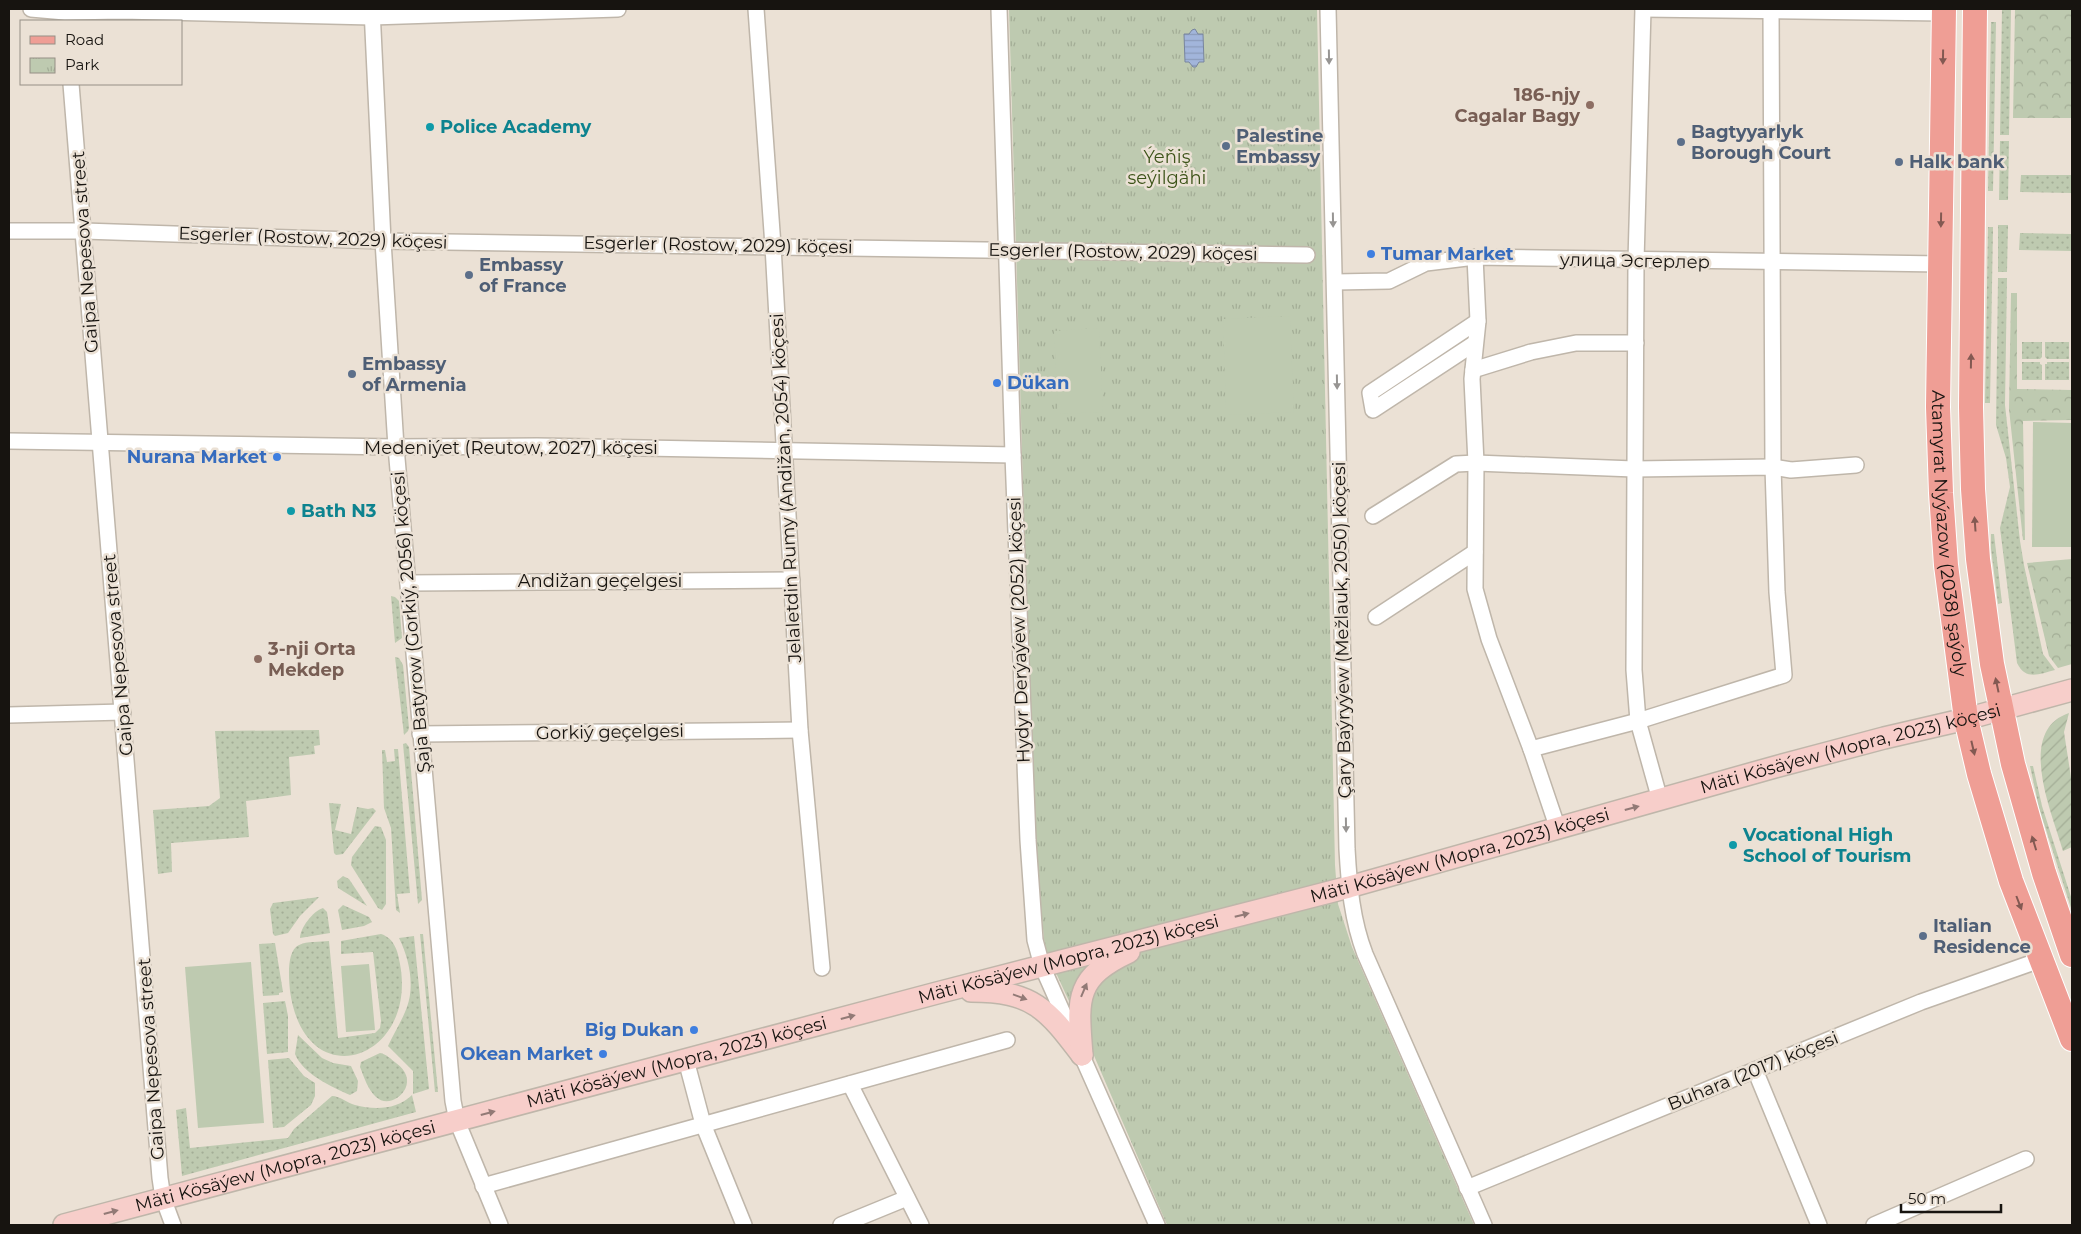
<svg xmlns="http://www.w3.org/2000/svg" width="2081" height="1234" viewBox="0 0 2081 1234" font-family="Montserrat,sans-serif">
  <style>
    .grass { fill: url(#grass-dots) }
    .forest { fill: url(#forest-crowns) }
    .park { fill: url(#park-tufts) }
    .garden { fill: url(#garden-furrows) }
    .pitch { fill: #becab0 }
    .water { fill: url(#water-rules); stroke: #78859e }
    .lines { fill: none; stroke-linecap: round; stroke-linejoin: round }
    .street-casing { stroke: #bfb6aa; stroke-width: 18 }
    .secondary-casing { stroke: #bfb6aa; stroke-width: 24 }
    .primary-casing { stroke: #fff; stroke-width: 26 }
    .street { stroke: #fff; stroke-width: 15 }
    .secondary { stroke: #f7ceca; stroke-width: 21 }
    .primary { stroke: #ef9e95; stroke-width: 24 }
    .oneway { fill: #979593 }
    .oneway2 { fill: #835952 }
    .oneway3 { fill: #927a76 }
    .education-dot { fill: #8d6e63; stroke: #ebe1d5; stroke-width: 2 }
    .culture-dot { fill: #0f9aa8; stroke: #ebe1d5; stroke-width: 2 }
    .service-dot { fill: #5c6f8a; stroke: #ebe1d5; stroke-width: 2 }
    .shop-dot { fill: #3f7fe0; stroke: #ebe1d5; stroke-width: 2 }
    .labels { text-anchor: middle; stroke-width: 5; stroke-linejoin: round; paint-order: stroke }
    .education-label { font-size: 18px; font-weight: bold; fill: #785e54; stroke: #ebe1d5; text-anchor: end }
    .culture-label { font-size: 18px; font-weight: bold; fill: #0d838f; stroke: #ebe1d5; text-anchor: start }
    .service-label { font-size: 18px; font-weight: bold; fill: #4e5e75; stroke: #ebe1d5; text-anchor: start }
    .park-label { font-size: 18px; fill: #3c5318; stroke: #ebe1d5 }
    .street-label { font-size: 18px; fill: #171410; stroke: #ebe1d5 }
    .shop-label { font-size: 18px; font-weight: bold; fill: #366cbe; stroke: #ebe1d5; text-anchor: end }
  </style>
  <defs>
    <pattern id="grass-dots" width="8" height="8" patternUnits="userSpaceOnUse" patternTransform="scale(1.25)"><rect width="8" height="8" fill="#becab0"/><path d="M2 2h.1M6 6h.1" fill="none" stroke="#a3ad96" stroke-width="1.8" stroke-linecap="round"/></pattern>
    <pattern id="forest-crowns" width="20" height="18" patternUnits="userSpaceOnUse" patternTransform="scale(1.25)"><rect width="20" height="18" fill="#becab0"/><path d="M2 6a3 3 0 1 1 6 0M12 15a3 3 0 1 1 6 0" fill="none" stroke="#a3ad96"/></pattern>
    <pattern id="park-tufts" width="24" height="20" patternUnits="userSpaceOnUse" patternTransform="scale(1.25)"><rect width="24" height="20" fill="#becab0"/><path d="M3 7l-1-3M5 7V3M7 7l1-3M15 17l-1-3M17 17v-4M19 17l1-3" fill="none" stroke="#a3ad96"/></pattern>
    <pattern id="garden-furrows" width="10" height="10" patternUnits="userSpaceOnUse" patternTransform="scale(1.25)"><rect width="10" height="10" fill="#becab0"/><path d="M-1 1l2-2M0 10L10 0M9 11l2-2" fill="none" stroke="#a3ad96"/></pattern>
    <pattern id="water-rules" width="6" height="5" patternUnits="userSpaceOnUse" patternTransform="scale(1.25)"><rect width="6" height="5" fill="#a2b5db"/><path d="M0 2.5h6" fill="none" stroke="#8b9bbb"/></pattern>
  </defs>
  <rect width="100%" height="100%" fill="#ebe1d5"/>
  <!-- grass -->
  <g class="grass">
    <path d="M2002 9H2011L2009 135H2000Z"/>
    <path d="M1991 22H1996L1993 191H1988Z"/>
    <path d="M2000 141H2009L2008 200H1999Z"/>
    <path d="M2021 175H2072V193L2020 192Z"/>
    <path d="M1998 225H2008L2007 272H1998Z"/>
    <path d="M1988 227H1993L1990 403H1985Z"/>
    <path d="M2020 233 2072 234V251L2019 250Z"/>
    <path d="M1998 278H2007L2005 405 2020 541 2024 565 2043 654 2055 670C2039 674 2026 681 2017 663L2000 528 2010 487 2006 458 1996 425Z"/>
    <path d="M2022 342H2042V357L2040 359H2022Z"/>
    <path d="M2045 342H2069V359H2047L2045 357Z"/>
    <path d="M2022 362H2040V364L2042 365V380H2022Z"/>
    <path d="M2047 362H2069V380H2045V364H2047Z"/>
    <path d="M1991 534H1994L2002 603 1998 604 1991 549Z"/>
    <path d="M391 596 395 597 399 601 402 638 395 643Z"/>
    <path d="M395 657 399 658 403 665 409 728 408 731 404 735Z"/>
    <path d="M319 730 320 745 314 746 315 754 289 757 291 795 246 801 249 837 171 843 172 872 158 874 153 810 209 806 220 798 215 731Z"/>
    <path d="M406 743 409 747 422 900 418 904 403 744Z"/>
    <path d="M394 749H398L410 893 397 894 400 913 396 910 391 828 384 808 382 750H385L387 762 395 761Z"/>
    <path d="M2030 766H2033L2042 806 2072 900V911L2039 808Z"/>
    <path d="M329 803 341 804 335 830 351 834 357 807 368 809 373 808 376 811 343 854 336 855 334 853Z"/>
    <path d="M375 826 381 827 386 840V904L382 910 378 908 351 865 352 857Z"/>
    <path d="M343 876 349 879 367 906 338 888 337 881Z"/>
    <path d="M319 897 300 916 288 933 275 936 273 934 270 909 273 903Z"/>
    <path d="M343 905 369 917 372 922 364 926 342 930 338 910Z"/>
    <path d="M323 908 327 912 330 933 300 938C300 928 313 911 323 908Z"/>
    <path d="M381 934C394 938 398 951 400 964 418 1060 305 1099 290 991 289 979 286 951 299 945 307 941 320 942 329 941L338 1038 375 1033 380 1028 381 1021 373 952 341 954V941Z"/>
    <path d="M420 934H423L438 1092H435Z"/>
    <path d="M414 936 429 1089 413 1094V1071L388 1046C394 1033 402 1021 407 1007 415 985 409 958 399 938Z"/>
    <path d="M275 943 283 992 279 993V995L263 996 259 944Z"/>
    <path d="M285 1001 288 1016V1052L267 1054 263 1003Z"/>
    <path d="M298 1035 322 1058 333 1063 351 1066 358 1081 357 1091 350 1095C332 1087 303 1074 295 1054Z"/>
    <path d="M380 1053C386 1054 391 1059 396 1063 424 1083 392 1112 376 1097 368 1090 364 1077 360 1067L361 1062Z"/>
    <path d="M289 1058 304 1076 315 1083V1096L311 1105 284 1127 273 1128 268 1060Z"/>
    <path d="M412 1095 416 1112 182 1176 176 1110 186 1108 190 1148 288 1138 294 1129 332 1096C340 1096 347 1103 355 1105 374 1110 397 1110 412 1095Z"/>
  </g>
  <!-- forest -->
  <g class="forest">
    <path d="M2015 9H2072V118H2013Z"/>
    <path d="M2011 293H2017V389L2072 390V420L2023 421 2025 540H2023L2009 409Z"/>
    <path d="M2072 559V664L2058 668 2049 656 2027 563Z"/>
  </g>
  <!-- park -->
  <path class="park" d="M1009 9H1317L1335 865 1338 904 1352 947 1474 1225H1167L1092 1051 1045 949 1033 827Z"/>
  <!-- garden -->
  <path class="garden" d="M2069 713 2064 732 2072 784V847L2063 851C2053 815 2015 731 2069 713Z"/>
  <!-- pitch -->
  <g class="pitch">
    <path d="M1290 316 1294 412 1226 415 1223 319Z"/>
    <path d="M1099 328 1103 412 1058 414 1054 331Z"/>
    <path d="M2033 422 2072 423V547H2032Z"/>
    <path d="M251 962 264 1123 198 1128 185 967Z"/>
    <path d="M369 964 375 1030 346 1032 341 966Z"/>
  </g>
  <!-- water -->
  <path class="water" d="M1195 29 1198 34H1203L1204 62H1199L1196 67H1193L1189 62H1185L1184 34H1189L1192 30Z"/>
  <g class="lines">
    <defs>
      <g id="street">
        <path d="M31 9 65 12 122 11 372 17 618 9"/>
        <path d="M372 9 383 241 396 447 453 1101 457 1121 500 1225"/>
        <path d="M756 9 773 246 800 730 822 968"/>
        <path d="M999 9 1013 455 1028 840 1035 940 1042 966 1157 1225"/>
        <path d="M1328 9 1347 849C1349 885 1352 920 1365 954L1484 1225"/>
        <path d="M1643 9 1636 261 1634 670 1638 721 1660 800"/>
        <path d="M1643 9 1944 13"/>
        <path d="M71 84 160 1178 163 1198 173 1225"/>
        <path d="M9 231H84L383 241 1307 255"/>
        <path d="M1475 257 1478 321 1472 379 1476 463 1475 589 1489 639 1531 749 1558 829"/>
        <path d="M1335 282 1389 281 1426 263 1475 257 1941 264"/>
        <path d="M1475 343 1373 410 1370 393 1478 321"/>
        <path d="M1473 370 1531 352 1576 343H1636"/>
        <path d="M9 441 396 447 537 446 1013 455"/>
        <path d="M1373 516 1456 464 1476 463 1634 469 1773 467 1791 470 1856 465"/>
        <path d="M408 583 792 580"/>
        <path d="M1376 617 1475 552"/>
        <path d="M9 715 123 712"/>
        <path d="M420 734 800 730"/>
        <path d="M1531 749 1638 721 1784 675 1777 592 1773 467 1771 9"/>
        <path d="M686 1060 703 1124 744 1225"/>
        <path d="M1755 1070 1819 1225"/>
        <path d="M850 1084 921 1225"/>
        <path d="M483 1186 1007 1040"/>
        <path d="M1467 1188 1921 1002 2040 960"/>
        <path d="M841 1225 907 1198"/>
        <path d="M1874 1225 2026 1159"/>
      </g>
      <g id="secondary">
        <path d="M971 991C1033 991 1047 1009 1082 1055"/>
        <path d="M1082 1055C1078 1001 1073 978 1129 952"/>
        <path id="s1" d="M64 1225 937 993 1349 887 1775 767 1884 738 1966 719 2072 690"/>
      </g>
      <g id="primary">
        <path id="s2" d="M1944 9 1938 407 1941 493 1946 565 1966 719 1979 774 2011 881 2072 1039"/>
        <path d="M1975 9 1971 407 1973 489 1978 559 1992 664 2013 764 2044 873 2072 955"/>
      </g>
    </defs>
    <!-- street casing -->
    <use href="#street" class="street-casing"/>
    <!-- secondary casing -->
    <use href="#secondary" class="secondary-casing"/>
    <!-- primary casing -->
    <use href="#primary" class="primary-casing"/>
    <!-- street -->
    <use href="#street" class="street"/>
    <!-- secondary -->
    <use href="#secondary" class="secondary"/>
    <!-- primary -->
    <use href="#primary" class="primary"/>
  </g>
  <!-- one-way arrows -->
  <defs><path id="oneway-solid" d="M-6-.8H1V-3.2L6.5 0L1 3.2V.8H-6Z" transform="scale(1.25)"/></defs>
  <g class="oneway">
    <use href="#oneway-solid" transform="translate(1329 57) rotate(89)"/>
    <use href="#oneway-solid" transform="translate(1333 220) rotate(89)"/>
    <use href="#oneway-solid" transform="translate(1337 382) rotate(89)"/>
    <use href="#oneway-solid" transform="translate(1346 825) rotate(89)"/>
  </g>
  <g class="oneway2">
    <use href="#oneway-solid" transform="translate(1943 57) rotate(91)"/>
    <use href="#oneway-solid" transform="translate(1941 220) rotate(91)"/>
    <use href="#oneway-solid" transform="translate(1971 361) rotate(-89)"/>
    <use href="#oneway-solid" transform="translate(1975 524) rotate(-94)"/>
    <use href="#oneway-solid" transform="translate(1997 685) rotate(-102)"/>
    <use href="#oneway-solid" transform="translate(1973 748) rotate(77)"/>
    <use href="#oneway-solid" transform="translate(2034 843) rotate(-107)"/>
    <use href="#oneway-solid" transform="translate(2019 903) rotate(69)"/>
  </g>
  <g class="oneway3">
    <use href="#oneway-solid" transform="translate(1632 808) rotate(-15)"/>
    <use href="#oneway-solid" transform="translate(1242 915) rotate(-14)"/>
    <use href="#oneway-solid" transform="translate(1084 990) rotate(-67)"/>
    <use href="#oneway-solid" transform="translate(1020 997) rotate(20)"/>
    <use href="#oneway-solid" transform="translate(848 1017) rotate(-15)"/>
    <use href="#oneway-solid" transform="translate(488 1113) rotate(-15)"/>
    <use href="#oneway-solid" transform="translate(111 1212) rotate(-15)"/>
  </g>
  <!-- markers -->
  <g class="education-dot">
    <circle cx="1590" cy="105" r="5"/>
    <circle cx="258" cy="659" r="5"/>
  </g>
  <g class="culture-dot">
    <circle cx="430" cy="127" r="5"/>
    <circle cx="291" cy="511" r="5"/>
    <circle cx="1733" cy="845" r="5"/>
  </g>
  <g class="service-dot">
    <circle cx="1681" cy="142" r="5"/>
    <circle cx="1226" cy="146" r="5"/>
    <circle cx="1899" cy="162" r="5"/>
    <circle cx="469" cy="275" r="5"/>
    <circle cx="352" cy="374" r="5"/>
    <circle cx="1923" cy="936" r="5"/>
  </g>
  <g class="shop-dot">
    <circle cx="1371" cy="254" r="5"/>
    <circle cx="997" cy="383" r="5"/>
    <circle cx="277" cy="457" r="5"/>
    <circle cx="694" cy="1030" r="5"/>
    <circle cx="603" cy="1054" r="5"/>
  </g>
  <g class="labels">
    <!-- education labels -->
    <g class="education-label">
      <text x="1580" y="101">186-njy<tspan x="1580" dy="21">Cagalar Bagy</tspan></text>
      <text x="268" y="655" text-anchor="start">3-nji Orta<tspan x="268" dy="21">Mekdep</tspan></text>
    </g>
    <!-- culture labels -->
    <g class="culture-label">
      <text x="440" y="133">Police Academy</text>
      <text x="301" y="517">Bath N3</text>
      <text x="1743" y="841">Vocational High<tspan x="1743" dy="21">School of Tourism</tspan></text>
    </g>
    <!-- service labels -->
    <g class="service-label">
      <text x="1691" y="138">Bagtyyarlyk<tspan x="1691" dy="21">Borough Court</tspan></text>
      <text x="1236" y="142">Palestine<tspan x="1236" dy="21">Embassy</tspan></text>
      <text x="1909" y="168">Halk bank</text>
      <text x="479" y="271">Embassy<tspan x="479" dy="21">of France</tspan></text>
      <text x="362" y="370">Embassy<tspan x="362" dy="21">of Armenia</tspan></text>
      <text x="1933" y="932">Italian<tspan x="1933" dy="21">Residence</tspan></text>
    </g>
    <!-- park labels -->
    <g class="park-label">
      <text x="1167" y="163">Ýeňiş<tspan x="1167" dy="21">seýilgähi</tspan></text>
    </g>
    <!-- street labels -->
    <g class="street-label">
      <text transform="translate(313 238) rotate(2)" y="6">Esgerler (Rostow, 2029) köçesi</text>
      <text transform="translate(718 245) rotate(1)" y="6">Esgerler (Rostow, 2029) köçesi</text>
      <text transform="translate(85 252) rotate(-94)" y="6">Gaipa Nepesova street</text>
      <text transform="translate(1123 252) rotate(1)" y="6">Esgerler (Rostow, 2029) köçesi</text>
      <text transform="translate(1635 261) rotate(1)" y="6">улица Эсгерлер</text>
      <text x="511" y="454">Medeniýet (Reutow, 2027) köçesi</text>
      <text transform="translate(786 488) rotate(-93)" y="6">Jelaletdin Rumy (Andižan, 2054) köçesi</text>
      <text dy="6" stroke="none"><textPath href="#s2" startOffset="525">Atamyrat Nyýazow (2038) şaýoly</textPath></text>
      <text x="600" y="587">Andižan geçelgesi</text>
      <text transform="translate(411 622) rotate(-95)" y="6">Şaja Batyrow (Gorkiý, 2056) köçesi</text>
      <text transform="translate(1019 630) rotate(-92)" y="6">Hydyr Derýaýew (2052) köçesi</text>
      <text transform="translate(1342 630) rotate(-91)" y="6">Çary Baýryýew (Mežlauk, 2050) köçesi</text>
      <text transform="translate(118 655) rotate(-95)" y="6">Gaipa Nepesova street</text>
      <text transform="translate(610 732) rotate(-1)" y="6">Gorkiý geçelgesi</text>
      <text dy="6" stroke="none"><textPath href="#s1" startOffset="1849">Mäti Kösäýew (Mopra, 2023) köçesi</textPath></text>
      <text dy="6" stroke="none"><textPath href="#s1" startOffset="1444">Mäti Kösäýew (Mopra, 2023) köçesi</textPath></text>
      <text dy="6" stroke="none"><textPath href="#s1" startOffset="1039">Mäti Kösäýew (Mopra, 2023) köçesi</textPath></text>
      <text transform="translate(151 1059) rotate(-94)" y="6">Gaipa Nepesova street</text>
      <text dy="6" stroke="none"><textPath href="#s1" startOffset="634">Mäti Kösäýew (Mopra, 2023) köçesi</textPath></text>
      <text transform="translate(1753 1071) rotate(-22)" y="6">Buhara (2017) köçesi</text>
      <text dy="6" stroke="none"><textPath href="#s1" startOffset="229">Mäti Kösäýew (Mopra, 2023) köçesi</textPath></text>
    </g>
    <!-- shop labels -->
    <g class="shop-label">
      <text x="1381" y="260" text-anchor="start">Tumar Market</text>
      <text x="1007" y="389" text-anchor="start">Dükan</text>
      <text x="267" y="463">Nurana Market</text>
      <text x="684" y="1036">Big Dukan</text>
      <text x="593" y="1060">Okean Market</text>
    </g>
  </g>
  <!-- border -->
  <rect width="2081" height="1234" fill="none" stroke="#171410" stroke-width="20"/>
  <!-- legend -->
  <rect x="20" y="20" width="162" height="65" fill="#ebe1d5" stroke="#968f86"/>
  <rect x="30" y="36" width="25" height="8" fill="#ef9e95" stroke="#968f86"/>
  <text x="65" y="45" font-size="15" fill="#171410">Road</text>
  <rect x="30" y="58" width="25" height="15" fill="url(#park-tufts)" stroke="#968f86"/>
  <text x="65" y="70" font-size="15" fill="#171410">Park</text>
  <!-- scale -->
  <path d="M1901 1204v8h100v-8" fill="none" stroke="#171410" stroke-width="2.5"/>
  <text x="1908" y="1204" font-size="15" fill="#171410" stroke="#ebe1d5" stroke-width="4" paint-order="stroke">50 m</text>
</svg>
